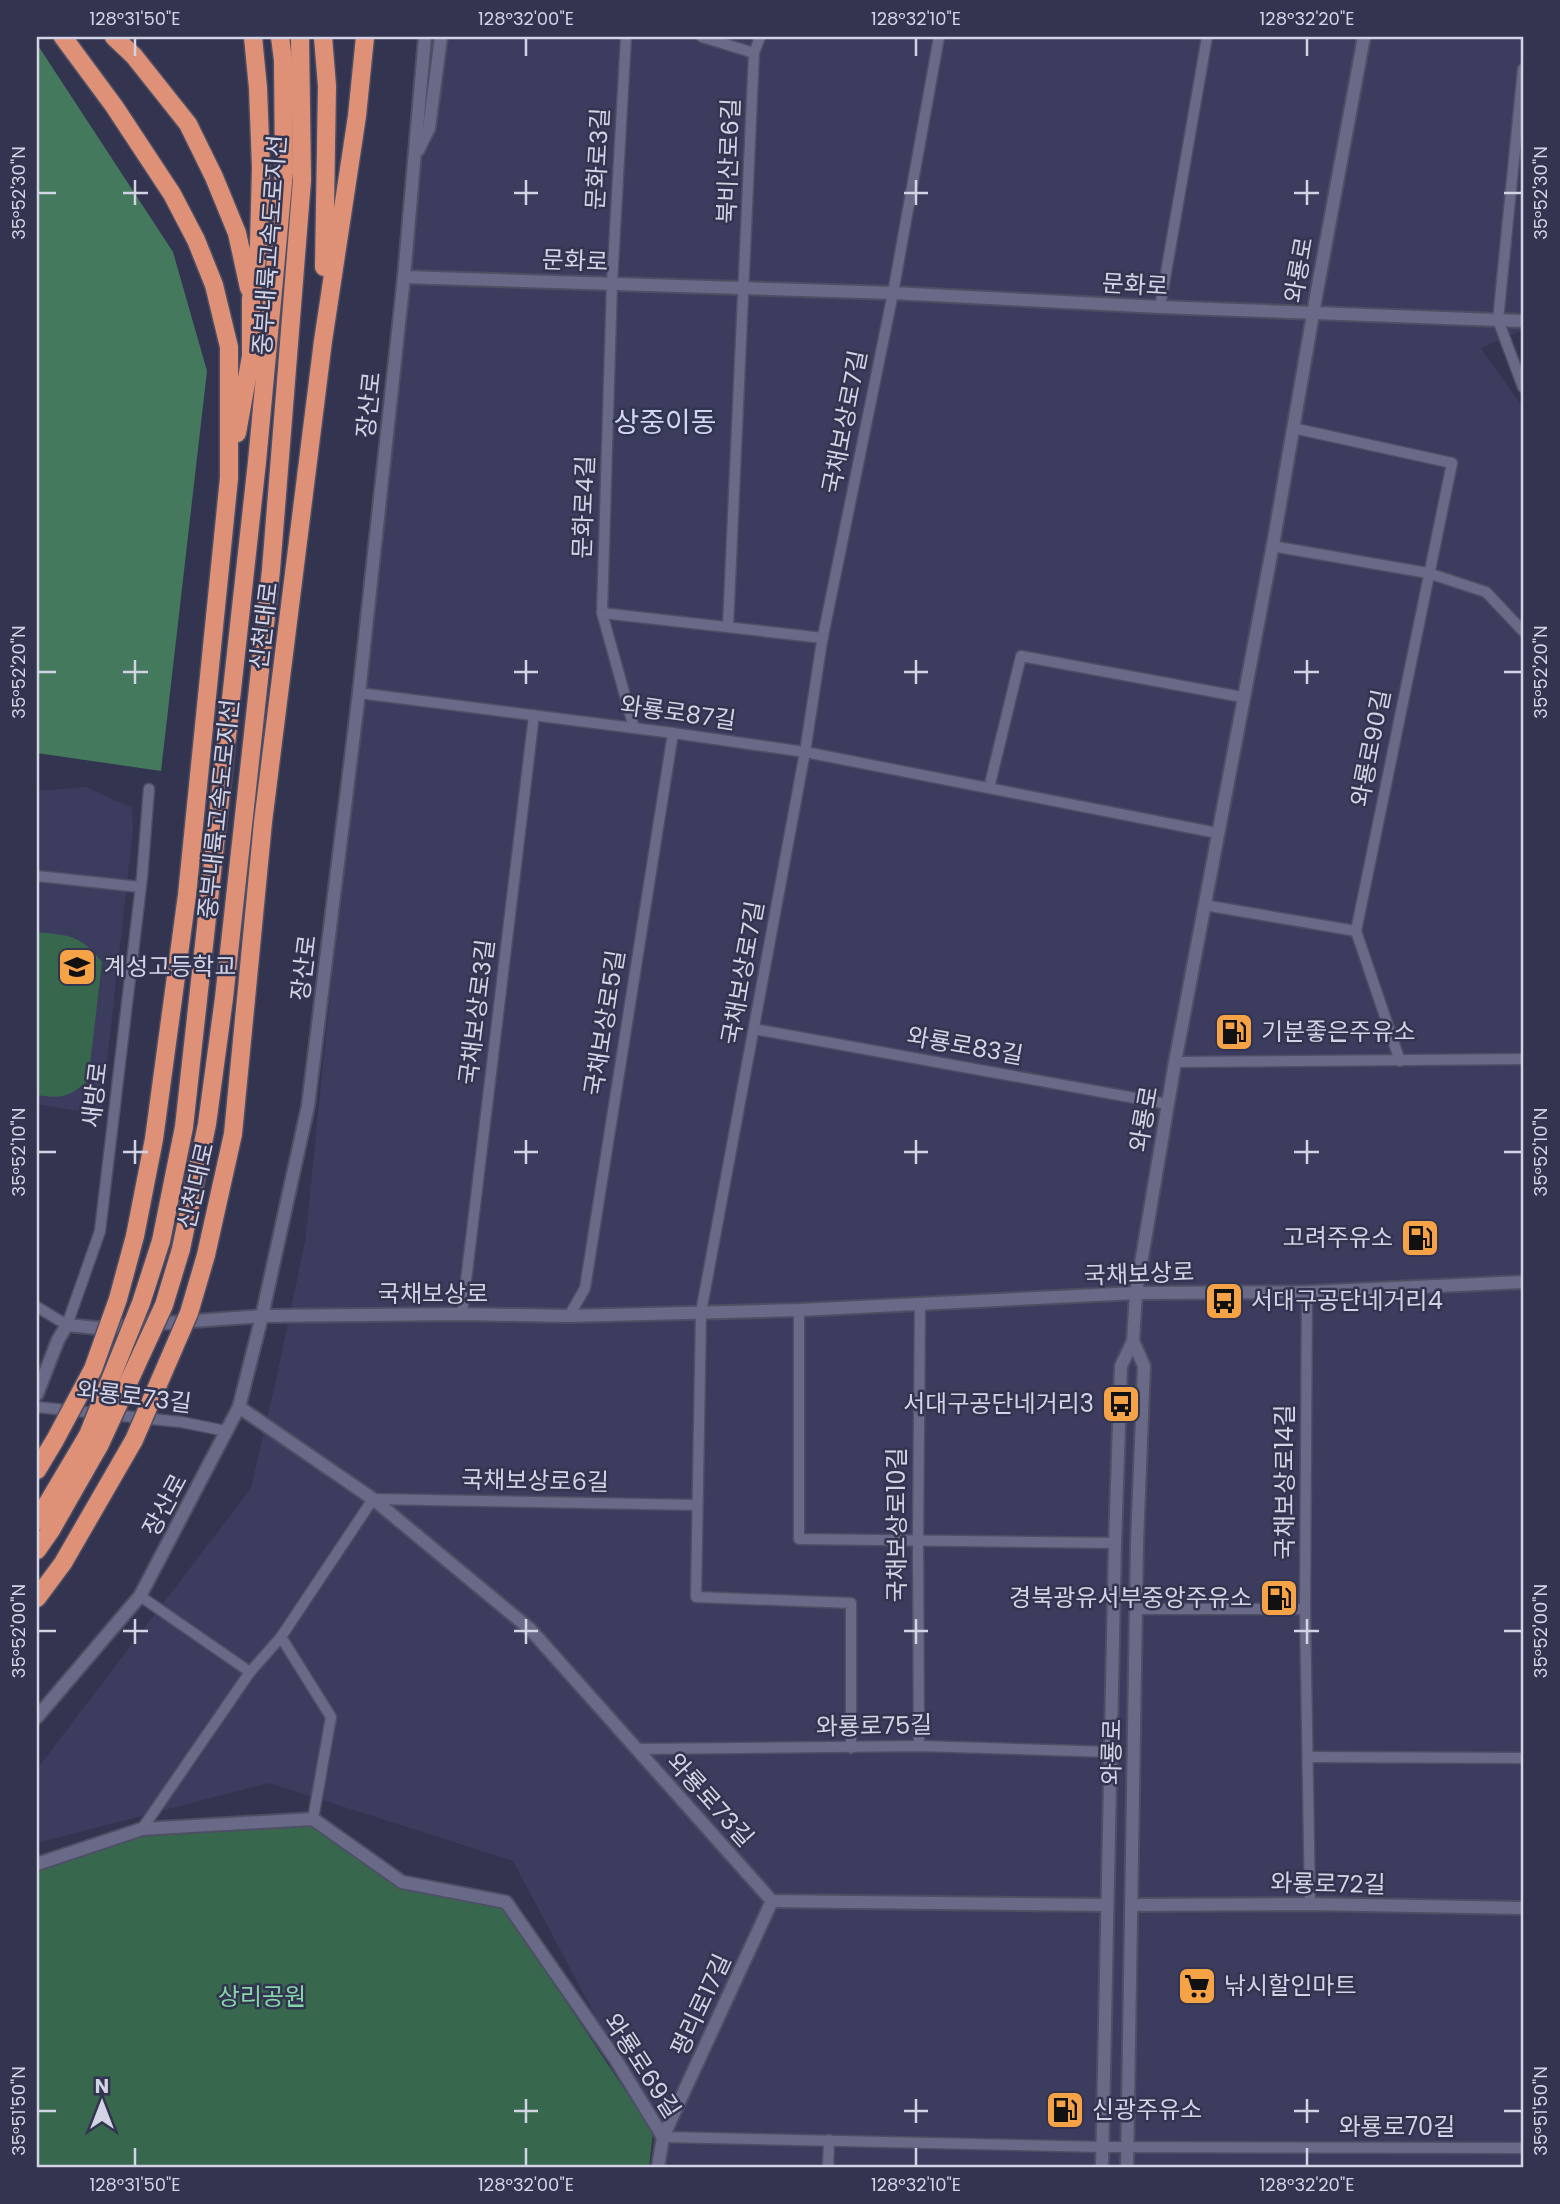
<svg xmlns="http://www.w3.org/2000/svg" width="1560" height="2204" viewBox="0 0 1560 2204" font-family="Poppins,'Noto Sans KR',sans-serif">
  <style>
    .built { fill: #3c3d5e }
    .green { fill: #37684e }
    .forest { fill: #44795d }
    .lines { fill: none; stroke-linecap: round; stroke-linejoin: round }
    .street-casing { stroke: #4e4f65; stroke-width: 13 }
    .secondary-casing { stroke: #4e4f65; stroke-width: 16 }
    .highway-casing { stroke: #4e4f65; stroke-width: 21 }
    .street { stroke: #686a87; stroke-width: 10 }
    .secondary { stroke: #686a87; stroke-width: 12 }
    .highway { stroke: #df9177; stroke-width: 18 }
    .highway-bridge-casing { stroke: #4e4f65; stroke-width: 21; stroke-linecap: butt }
    .highway-bridge { stroke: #df9177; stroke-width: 18 }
    .ticks { fill: none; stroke: #d2d3e4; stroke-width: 2.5 }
    .labels { text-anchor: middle; stroke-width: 5; stroke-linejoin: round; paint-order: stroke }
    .street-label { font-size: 24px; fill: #d2d3e4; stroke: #33344f }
    .poi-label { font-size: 24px; fill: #d2d3e4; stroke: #33344f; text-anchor: start }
    .park-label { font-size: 24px; fill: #84d5a8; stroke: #33344f }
    .quarter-label { font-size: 28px; fill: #d2d5f6; stroke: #33344f }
    .neatline { fill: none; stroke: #d2d3e4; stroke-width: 2.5 }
    .ticks-label { font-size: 18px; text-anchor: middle; fill: #d2d3e4 }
  </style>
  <rect width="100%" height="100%" fill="#33344f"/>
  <!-- built -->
  <g class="built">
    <path d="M449 37H1523V330L1481 348 1523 408V2167H662L665 2147 513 1861 269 1783 37 1843V1769L251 1488 276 1380 305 1242 413 178Z"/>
    <path d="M86 787 132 808 133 830 101 1115 37 1104V791Z"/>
  </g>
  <!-- green -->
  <g class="green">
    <path d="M37 932C71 936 79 934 102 962L88 1081C68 1097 62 1099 37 1095Z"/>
    <path d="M314 1825 400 1888 504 1909 653 2132 649 2167H37V1870L142 1835Z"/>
  </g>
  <!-- forest -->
  <path class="forest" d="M37 44 173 252 207 371 161 771 37 753Z"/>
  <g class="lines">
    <defs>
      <g id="street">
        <path d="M626 37 612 283 602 613 634 728"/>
        <path d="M702 37 754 53"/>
        <path d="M1523 69 1498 320 1523 387"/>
        <path d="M1160 307 1207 37"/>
        <path d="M1293 428 1452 463 1356 931 1400 1061"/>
        <path d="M1272 546 1428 573 1486 592 1523 631"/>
        <path d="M602 613 823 638 822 641"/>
        <path d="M728 626 754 53 760 37"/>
        <path d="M359 693 673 733 805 752 1217 833"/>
        <path d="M989 788 1021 656 1242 697"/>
        <path d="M37 876 140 887"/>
        <path d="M1204 905 1356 931"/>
        <path d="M754 1029 1168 1104"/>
        <path d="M1175 1062 1523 1059"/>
        <path d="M1307 1292 1305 1609 1310 1904"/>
        <path d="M37 1307 67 1325 100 1231 142 877 149 789"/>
        <path d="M799 1310V1539L1115 1543"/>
        <path d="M462 1314 534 715"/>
        <path d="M569 1316 585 1288 673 733"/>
        <path d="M37 1407 181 1422 226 1431"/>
        <path d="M140 1596 250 1672"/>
        <path d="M1136 1609H1305"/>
        <path d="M281 1637 331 1717 313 1819"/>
        <path d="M919 1746 918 1540 920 1303"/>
        <path d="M851 1748V1603L696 1597 701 1312 805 752 822 641 893 293 939 37"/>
        <path d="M637 1749 919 1746 1111 1752"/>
        <path d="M1308 1757 1523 1758"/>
        <path d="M142 1829 250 1672 281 1637 373 1499 697 1505"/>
        <path d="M663 2137 1102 2147 1523 2148"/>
        <path d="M828 2167 829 2140"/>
      </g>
      <g id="secondary">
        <path d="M418 150 429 128 441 37"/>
        <path d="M404 277 893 293 1160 307 1523 321"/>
        <path d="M37 1394 58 1340 67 1325 97 1328 262 1316 462 1314 569 1316 799 1310 1136 1293 1307 1292 1523 1282"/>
        <path d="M239 1407 373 1499 530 1629 772 1901 1107 1905"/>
        <path d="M37 1717 140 1596 239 1407 262 1316 308 1106 359 693 404 277 425 37"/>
        <path d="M37 1864 142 1829 313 1819 402 1882 506 1902 616 2060 663 2137"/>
        <path d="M1132 1905 1310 1904 1523 1908"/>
        <path d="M658 2167 663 2137 772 1901"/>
        <path d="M1102 2167 1115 1543 1121 1366 1133 1341 1136 1293 1175 1062 1274 539 1317 291 1364 37"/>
        <path d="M1127 2167 1137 1543 1144 1366 1133 1341"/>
      </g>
      <g id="highway">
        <path d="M63 37 114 106 172 194 196 240 214 285 229 347V478L187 895 154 1139 135 1236"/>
        <path d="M114 37 134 56 188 124 214 177 237 233 249 288"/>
        <path d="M323 37 327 86 324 267"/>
        <path d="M237 433 251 356V299L259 245 261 168 258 88 253 37"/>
        <path d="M161 1241 184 1127 257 462 284 172 283 60 280 37"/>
        <path d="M181 1249 207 1124 224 998 271 570 302 180 300 37"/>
        <path d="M206 1255 233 1134 263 822 323 341 357 116 365 37"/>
        <path d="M37 1470 55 1440"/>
        <path d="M37 1521 88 1435"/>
        <path d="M37 1550 51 1530 100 1444"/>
        <path d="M37 1598 63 1563 134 1440"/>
      </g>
    </defs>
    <!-- street casing -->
    <use href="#street" class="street-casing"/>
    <!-- secondary casing -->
    <use href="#secondary" class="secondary-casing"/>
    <!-- highway casing -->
    <use href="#highway" class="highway-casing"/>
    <!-- street -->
    <use href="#street" class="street"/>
    <!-- secondary -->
    <use href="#secondary" class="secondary"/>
    <!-- highway -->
    <use href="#highway" class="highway"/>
    <defs>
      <g id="highway-bridge">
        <path d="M88 1435 141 1303 161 1241"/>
        <path d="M55 1440 93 1369 118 1299 135 1236"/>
        <path d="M134 1440 189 1313 206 1255"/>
        <path d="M100 1444 164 1305 181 1249"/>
      </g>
    </defs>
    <!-- highway-bridge casing -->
    <use href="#highway-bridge" class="highway-bridge-casing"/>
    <!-- highway-bridge -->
    <use href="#highway-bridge" class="highway-bridge"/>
  </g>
  <!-- ticks -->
  <path class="ticks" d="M135 38V56M526 38V56M916 38V56M1307 38V56M135 180V205M526 180V205M916 180V205M1307 180V205M38 193H56M123 193H148M514 193H538M904 193H928M1294 193H1319M1504 193H1522M135 660V684M526 660V684M916 660V684M1307 660V684M38 672H56M123 672H148M514 672H538M904 672H928M1294 672H1319M1504 672H1522M135 1140V1164M526 1140V1164M916 1140V1164M1307 1140V1164M38 1152H56M123 1152H148M514 1152H538M904 1152H928M1294 1152H1319M1504 1152H1522M135 1619V1644M526 1619V1644M916 1619V1644M1307 1619V1644M38 1631H56M123 1631H148M514 1631H538M904 1631H928M1294 1631H1319M1504 1631H1522M526 2099V2123M916 2099V2123M1307 2099V2123M38 2111H56M514 2111H538M904 2111H928M1294 2111H1319M1504 2111H1522M135 2148V2166M526 2148V2166M916 2148V2166M1307 2148V2166"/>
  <!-- icons -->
  <defs>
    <symbol id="school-square" viewBox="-11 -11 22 22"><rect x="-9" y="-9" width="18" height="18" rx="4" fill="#f5a346" stroke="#33344f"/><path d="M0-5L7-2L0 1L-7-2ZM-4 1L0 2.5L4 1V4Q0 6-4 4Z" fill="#111"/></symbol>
    <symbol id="fuel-square" viewBox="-11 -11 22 22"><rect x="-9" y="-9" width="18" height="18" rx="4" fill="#f5a346" stroke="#33344f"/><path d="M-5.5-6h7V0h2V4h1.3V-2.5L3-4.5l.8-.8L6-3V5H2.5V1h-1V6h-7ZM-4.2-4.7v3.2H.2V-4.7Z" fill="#111"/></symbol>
    <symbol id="bus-square" viewBox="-11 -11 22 22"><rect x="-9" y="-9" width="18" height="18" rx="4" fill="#f5a346" stroke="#33344f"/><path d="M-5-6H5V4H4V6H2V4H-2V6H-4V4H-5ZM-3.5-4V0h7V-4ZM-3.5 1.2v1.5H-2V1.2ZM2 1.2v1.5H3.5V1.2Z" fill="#111"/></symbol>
    <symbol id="supermarket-square" viewBox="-11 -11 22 22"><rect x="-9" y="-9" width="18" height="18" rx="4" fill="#f5a346" stroke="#33344f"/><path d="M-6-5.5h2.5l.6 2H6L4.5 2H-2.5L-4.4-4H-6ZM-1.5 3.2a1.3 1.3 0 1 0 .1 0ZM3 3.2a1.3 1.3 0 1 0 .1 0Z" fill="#111"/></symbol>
  </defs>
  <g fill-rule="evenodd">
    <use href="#school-square" x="55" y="945" width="44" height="44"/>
    <use href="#fuel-square" x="1212" y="1010" width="44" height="44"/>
    <use href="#fuel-square" x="1398" y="1216" width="44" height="44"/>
    <use href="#bus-square" x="1202" y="1279" width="44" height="44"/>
    <use href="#bus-square" x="1099" y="1382" width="44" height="44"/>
    <use href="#fuel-square" x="1257" y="1576" width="44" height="44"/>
    <use href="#supermarket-square" x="1175" y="1964" width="44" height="44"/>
    <use href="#fuel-square" x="1043" y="2088" width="44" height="44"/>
  </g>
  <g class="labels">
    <!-- street labels -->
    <g class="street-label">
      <text transform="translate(598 159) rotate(-87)" y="8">문화로3길</text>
      <text transform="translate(729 161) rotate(-88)" y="8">북비산로6길</text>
      <text transform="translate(270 245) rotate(-86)" y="8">중부내륙고속도로지선</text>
      <text transform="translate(575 261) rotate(2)" y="8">문화로</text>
      <text transform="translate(1299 270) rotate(-80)" y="8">와룡로</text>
      <text transform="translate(1135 285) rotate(3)" y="8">문화로</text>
      <text transform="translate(369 405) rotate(-84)" y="8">장산로</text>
      <text transform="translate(845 422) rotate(-79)" y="8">국채보상로7길</text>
      <text transform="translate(584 507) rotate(-88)" y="8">문화로4길</text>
      <text transform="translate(264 626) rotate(-83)" y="8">신천대로</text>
      <text transform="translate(678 713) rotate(8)" y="8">와룡로87길</text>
      <text transform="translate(1371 748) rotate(-79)" y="8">와룡로90길</text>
      <text transform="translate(219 809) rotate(-84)" y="8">중부내륙고속도로지선</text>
      <text transform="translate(304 968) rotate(-83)" y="8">장산로</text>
      <text transform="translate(743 973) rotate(-80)" y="8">국채보상로7길</text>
      <text transform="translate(477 1012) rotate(-83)" y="8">국채보상로3길</text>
      <text transform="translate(605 1023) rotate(-81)" y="8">국채보상로5길</text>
      <text transform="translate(965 1046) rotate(10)" y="8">와룡로83길</text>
      <text transform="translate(95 1095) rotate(-83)" y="8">새방로</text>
      <text transform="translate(1144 1119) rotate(-80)" y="8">와룡로</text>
      <text transform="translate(196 1186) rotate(-77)" y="8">신천대로</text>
      <text transform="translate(1139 1274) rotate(-2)" y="8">국채보상로</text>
      <text x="433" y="1302">국채보상로</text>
      <text transform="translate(134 1397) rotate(7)" y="8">와룡로73길</text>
      <text transform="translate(535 1481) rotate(1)" y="8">국채보상로6길</text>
      <text transform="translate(1285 1482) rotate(-90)" y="8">국채보상로14길</text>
      <text transform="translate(165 1505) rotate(-62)" y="8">장산로</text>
      <text transform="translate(897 1525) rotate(-90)" y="8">국채보상로10길</text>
      <text transform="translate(874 1726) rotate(-1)" y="8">와룡로75길</text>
      <text transform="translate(1112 1752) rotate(-89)" y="8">와룡로</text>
      <text transform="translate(710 1800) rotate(48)" y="8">와룡로73길</text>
      <text transform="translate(1328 1884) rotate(1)" y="8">와룡로72길</text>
      <text transform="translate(701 2005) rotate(-65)" y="8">평리로17길</text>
      <text transform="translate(642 2066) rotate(57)" y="8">와룡로69길</text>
      <text x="1397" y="2135">와룡로70길</text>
    </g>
    <!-- poi labels -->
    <g class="poi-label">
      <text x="104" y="975">계성고등학교</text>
      <text x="1261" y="1040">기분좋은주유소</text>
      <text x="1393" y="1246" text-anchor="end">고려주유소</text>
      <text x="1251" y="1309">서대구공단네거리4</text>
      <text x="1094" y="1412" text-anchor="end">서대구공단네거리3</text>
      <text x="1252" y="1606" text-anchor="end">경북광유서부중앙주유소</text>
      <text x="1224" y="1994">낚시할인마트</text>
      <text x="1092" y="2118">신광주유소</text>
    </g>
    <!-- park labels -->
    <g class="park-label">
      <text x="262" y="2005">상리공원</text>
    </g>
    <!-- quarter labels -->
    <g class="quarter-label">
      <text x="665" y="432">상중이동</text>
    </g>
  </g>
  <!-- border -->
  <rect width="1560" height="2204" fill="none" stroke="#33344f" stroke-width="77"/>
  <!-- north arrow -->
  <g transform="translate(102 2103)" stroke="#33344f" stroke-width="5" paint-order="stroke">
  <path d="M0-5L12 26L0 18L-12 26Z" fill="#d2d3e4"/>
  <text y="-10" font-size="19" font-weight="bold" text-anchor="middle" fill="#d2d3e4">N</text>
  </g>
  <rect x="38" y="38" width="1484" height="2128" class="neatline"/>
  <g class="ticks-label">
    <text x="135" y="25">128°31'50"E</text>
    <text x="526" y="25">128°32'00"E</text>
    <text x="916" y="25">128°32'10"E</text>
    <text x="1307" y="25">128°32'20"E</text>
    <text transform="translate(19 193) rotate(-90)" y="6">35°52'30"N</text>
    <text transform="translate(1541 193) rotate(-90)" y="6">35°52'30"N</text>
    <text transform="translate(19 672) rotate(-90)" y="6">35°52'20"N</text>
    <text transform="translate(1541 672) rotate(-90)" y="6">35°52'20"N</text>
    <text transform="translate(19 1152) rotate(-90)" y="6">35°52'10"N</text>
    <text transform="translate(1541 1152) rotate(-90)" y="6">35°52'10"N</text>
    <text transform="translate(19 1631) rotate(-90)" y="6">35°52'00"N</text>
    <text transform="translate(1541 1631) rotate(-90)" y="6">35°52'00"N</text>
    <text transform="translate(19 2111) rotate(-90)" y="6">35°51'50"N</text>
    <text transform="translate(1541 2111) rotate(-90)" y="6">35°51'50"N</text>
    <text x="135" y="2191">128°31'50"E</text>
    <text x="526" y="2191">128°32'00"E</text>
    <text x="916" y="2191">128°32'10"E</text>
    <text x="1307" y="2191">128°32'20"E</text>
  </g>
</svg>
